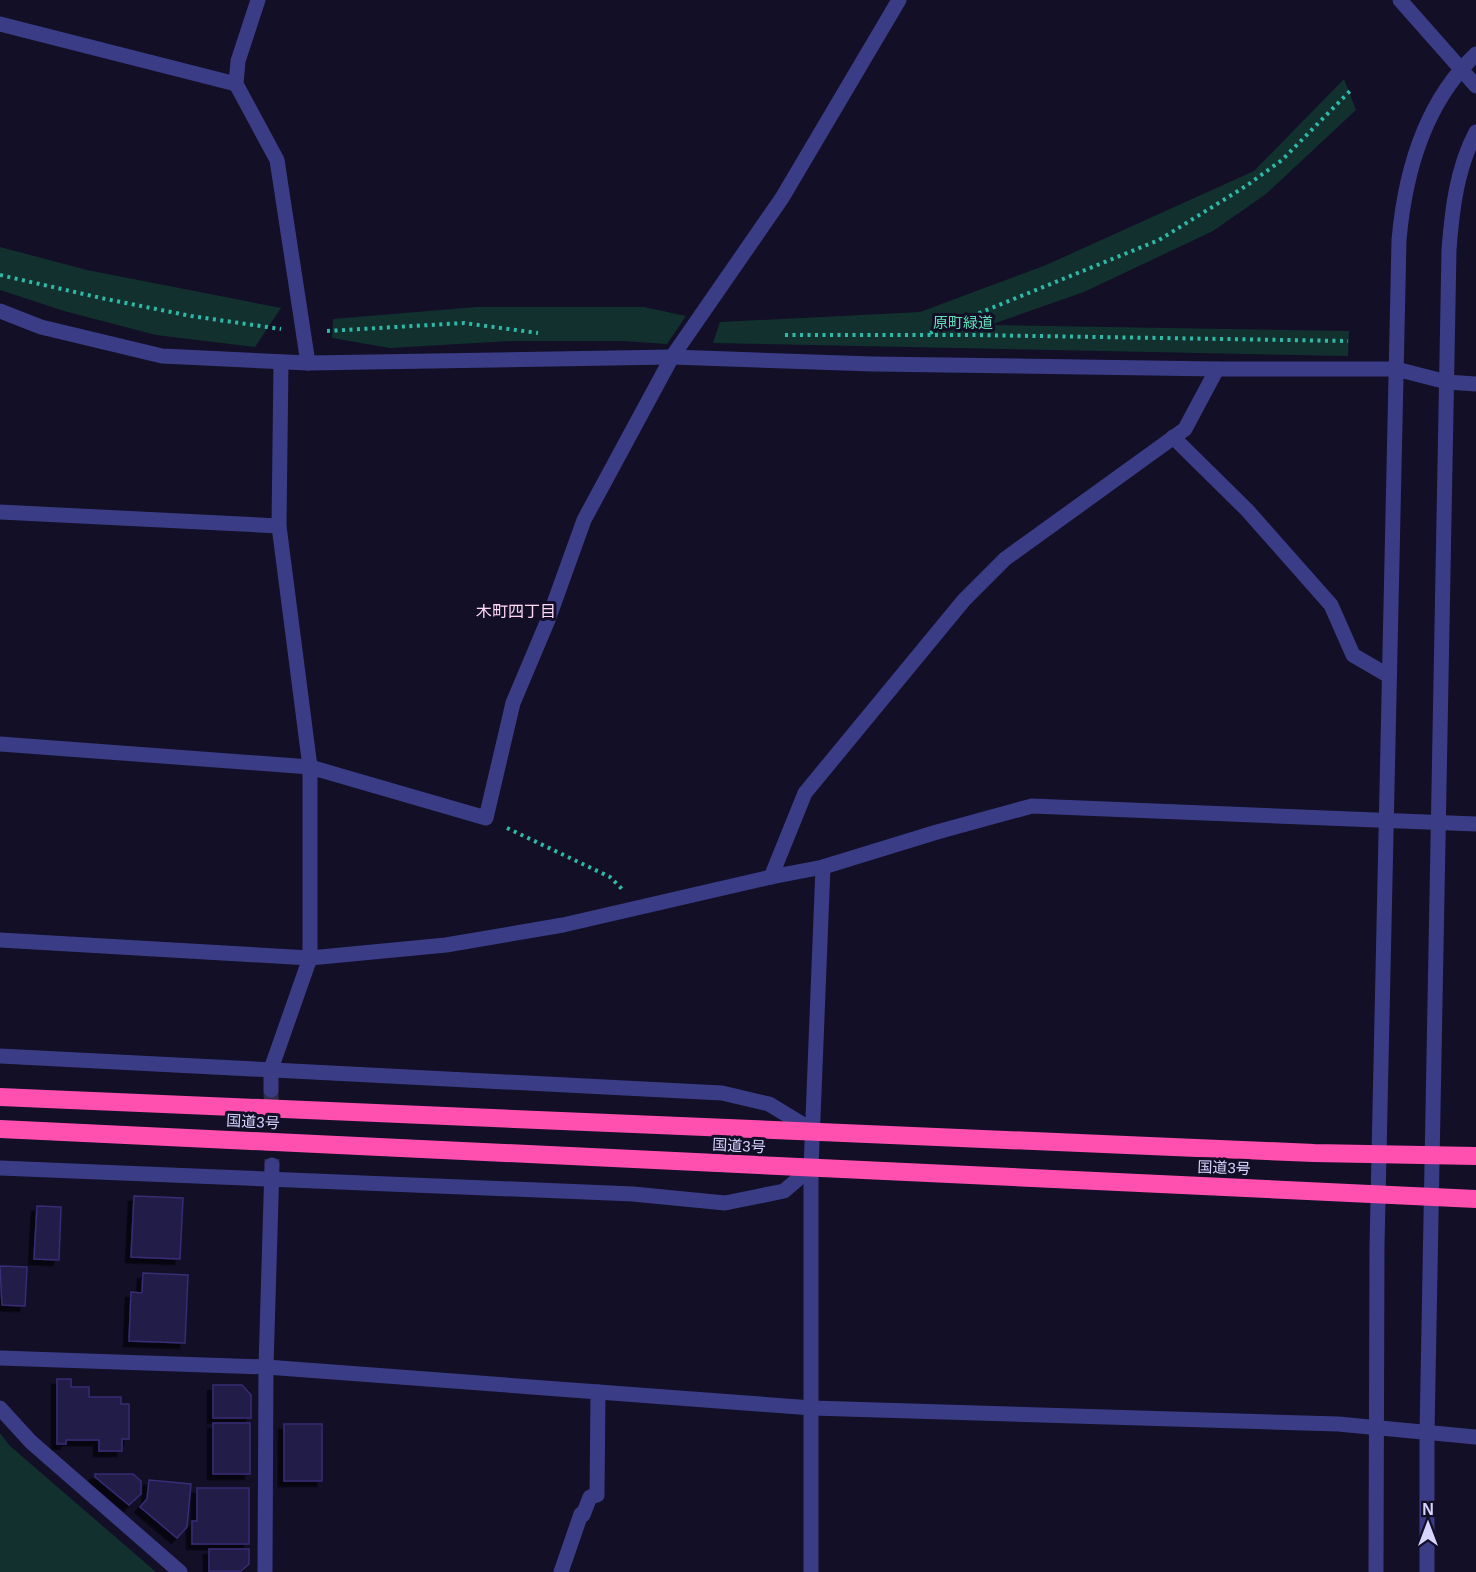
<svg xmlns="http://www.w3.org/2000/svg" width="1476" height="1572" viewBox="0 0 1476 1572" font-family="Helvetica,'Noto Sans JP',sans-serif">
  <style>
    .green { fill: #12312e }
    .building { fill: #221b48; stroke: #372d74; stroke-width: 1.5; filter: url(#shadow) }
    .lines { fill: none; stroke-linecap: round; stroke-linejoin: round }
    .minor-tunnel { stroke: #302d47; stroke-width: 15; stroke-dasharray: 15 8; stroke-linecap: butt }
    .path { stroke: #2fb9a8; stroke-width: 4; stroke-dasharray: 3 4.5; stroke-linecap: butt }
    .minor { stroke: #3a3c86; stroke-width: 15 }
    .highway { stroke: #ff50af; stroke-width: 18 }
    .labels { text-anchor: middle; stroke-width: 6; stroke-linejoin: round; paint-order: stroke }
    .park-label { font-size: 15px; fill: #60e0b8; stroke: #120f27 }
    .street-label { font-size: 15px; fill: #d7d5ff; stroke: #120f27 }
    .neighbourhood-label { font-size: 16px; fill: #ffd7f3; stroke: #120f27 }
  </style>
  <defs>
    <filter id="shadow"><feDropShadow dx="-5.5" dy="5.5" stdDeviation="0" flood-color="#0009"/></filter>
  </defs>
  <rect width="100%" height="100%" fill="#120f27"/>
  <!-- green -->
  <g class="green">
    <path d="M1344 79 1356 110 1266 194 1213 231 1084 292 990 325 1349 331 1348 356 713 343 720 322 920 312 1046 265 1254 171Z"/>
    <path d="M0 247 87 270 281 308 255 347 156 335 64 311 0 290Z"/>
    <path d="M476 307H644L686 316 667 344 623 341H511L390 348 332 338 333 319Z"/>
    <path d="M0 1433 10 1446 156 1572H0Z"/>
  </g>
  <!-- building -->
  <g class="building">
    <path d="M134 1196 183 1198 180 1259 131 1257Z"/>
    <path d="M37 1206 61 1207 59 1260 34 1259Z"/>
    <path d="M0 1266 27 1267 25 1306 2 1305Z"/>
    <path d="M143 1273 188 1275 185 1343 129 1341 131 1292 142 1293Z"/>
    <path d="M57 1379H71V1387H89V1397H121V1404H129V1439H122V1451H99V1440H66V1444H57Z"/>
    <path d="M213 1385H242L251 1395V1418H213Z"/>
    <rect x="213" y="1423" width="37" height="51"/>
    <rect x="284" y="1424" width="38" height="57"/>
    <path d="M95 1474H133L141 1481V1494L129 1505 95 1477Z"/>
    <path d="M149 1480 191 1484 187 1527 177 1538 140 1507 147 1499Z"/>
    <path d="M197 1488H249V1544H192V1521H197Z"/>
    <path d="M209 1549H249V1564L241 1571H209Z"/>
  </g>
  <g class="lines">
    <!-- minor-tunnel -->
    <path class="minor-tunnel" d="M271 1090 272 1165"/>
    <!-- path -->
    <g class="path">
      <path d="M0 275 101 298 191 316 281 329"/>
      <path d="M327 331 464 323 538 333"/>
      <path d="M930 333 1159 240 1246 186 1282 160 1350 91"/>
      <path d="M785 335H973L1348 341"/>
      <path d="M507 828 610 877 622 889"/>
    </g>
    <!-- minor -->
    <g class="minor">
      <path d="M258 0 238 61 236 84 277 160 308 363"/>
      <path d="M1400 0 1476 86"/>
      <path d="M0 24 236 84"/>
      <path d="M0 311 41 327 162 356 308 363 672 357 873 364 1217 369H1396L1447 382 1476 384"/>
      <path d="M1173 437 1247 510 1331 605 1353 655 1389 676"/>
      <path d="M0 512 279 526"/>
      <path d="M0 744 310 767 486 818 513 703 548 620 584 520 672 357 782 198 899 0"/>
      <path d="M771 877 805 793 964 600 1005 559 1185 429 1217 369"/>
      <path d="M0 940 310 958 446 945 563 925 771 877 823 867 937 832 1032 806 1476 824"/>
      <path d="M0 1056 722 1093 769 1104 812 1130"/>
      <path d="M271 1090V1069L310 958V767L279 526 281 362"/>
      <path d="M0 1168 633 1194 725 1203 784 1191 811 1168"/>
      <path d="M0 1358 266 1367 812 1408 1338 1424 1476 1437"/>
      <path d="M0 1408 31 1442 180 1572"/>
      <path d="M265 1572 266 1367 272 1165"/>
      <path d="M561 1572 581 1514 583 1515 590 1497 597 1495 598 1392"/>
      <path d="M811 1572V1168L823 867"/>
      <path d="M1376 1572 1377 1246 1399 240C1405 172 1425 102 1476 54"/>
      <path d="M1427 1572V1433L1449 250C1452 209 1457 168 1476 132"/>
    </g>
    <!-- highway -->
    <g class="highway">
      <path d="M0 1097 1314 1153 1476 1156"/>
      <path d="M0 1129 1476 1199"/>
    </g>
  </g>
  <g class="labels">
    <!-- park labels -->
    <g class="park-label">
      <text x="963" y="328">原町緑道</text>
    </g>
    <!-- street labels -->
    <g class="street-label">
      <text transform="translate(253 1122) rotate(3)" y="5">国道3号</text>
      <text transform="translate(739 1146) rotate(3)" y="5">国道3号</text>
      <text transform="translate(1224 1168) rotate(2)" y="5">国道3号</text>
    </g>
    <!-- neighbourhood labels -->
    <g class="neighbourhood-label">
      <text x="516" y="617">木町四丁目</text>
    </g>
  </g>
  <!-- north arrow -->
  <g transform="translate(1428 1524)" stroke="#120f27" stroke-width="4.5" paint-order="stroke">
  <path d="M0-4.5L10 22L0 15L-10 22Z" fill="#d7d5ff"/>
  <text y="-9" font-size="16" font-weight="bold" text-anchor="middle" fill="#d7d5ff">N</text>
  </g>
</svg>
